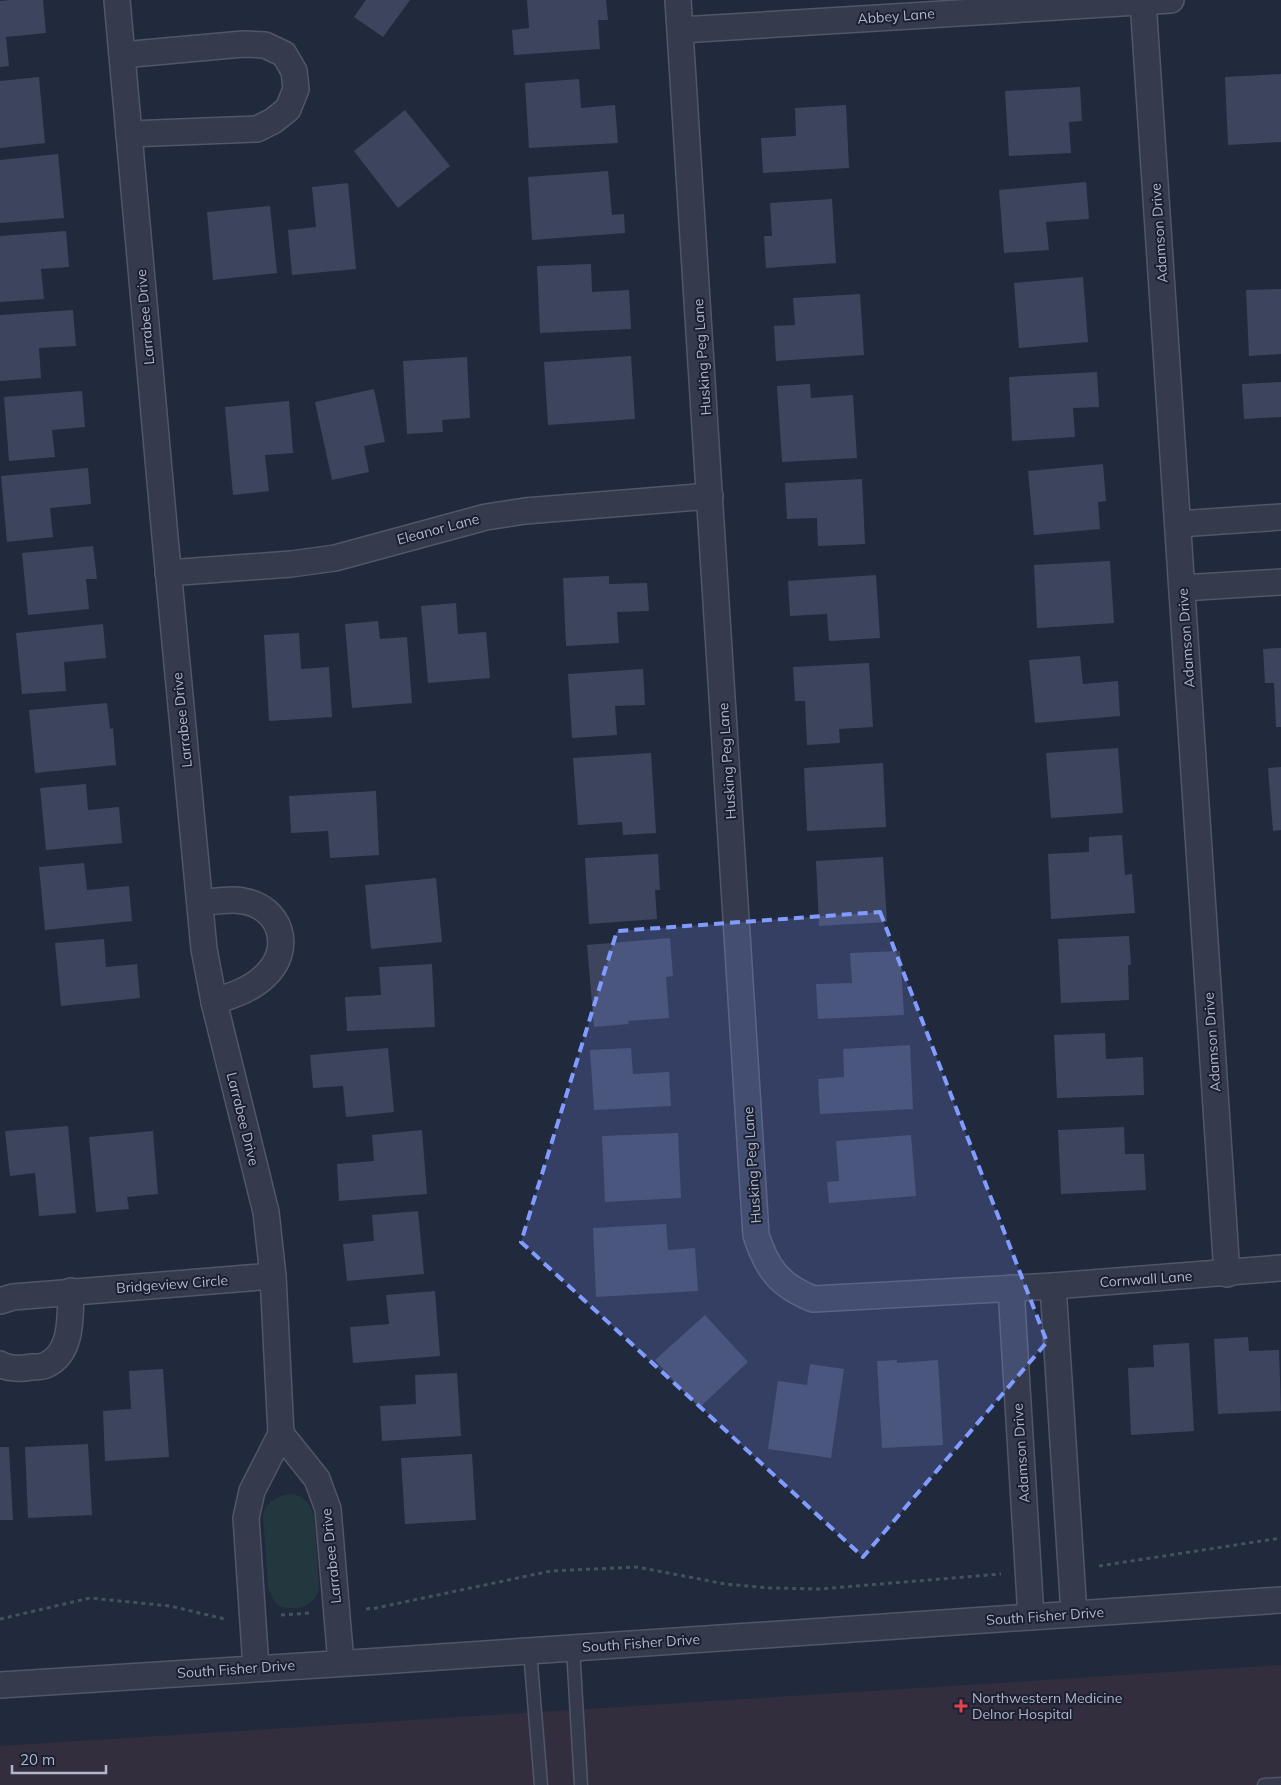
<svg xmlns="http://www.w3.org/2000/svg" width="1281" height="1785" viewBox="0 0 1281 1785" font-family="Mulish,sans-serif">
  <style>
    .medical { fill: #332e3e }
    .green { fill: #23373e }
    .building { fill: #3d455e }
    .lines { fill: none; stroke-linecap: round; stroke-linejoin: round }
    .service-casing { stroke: #515668; stroke-width: 15 }
    .minor-casing { stroke: #515668; stroke-width: 28 }
    .path { stroke: #41545b; stroke-width: 3; stroke-dasharray: 4 4; stroke-linecap: butt }
    .service { stroke: #353b4d; stroke-width: 12 }
    .minor { stroke: #353b4d; stroke-width: 25 }
    .marked { fill: #819cfe; fill-opacity: 0.2; stroke: #819cfe; stroke-width: 4; stroke-dasharray: 10 6; stroke-linejoin: round }
    .health-dot { fill: #e0444e; stroke: #1b2032; stroke-width: 2 }
    .labels { text-anchor: middle; stroke-width: 4; stroke-linejoin: round; paint-order: stroke }
    .street-label { font-size: 14px; fill: #b1b6c9; stroke: #1b2032 }
    .poi-label { font-size: 14px; fill: #b1b6c9; stroke: #1b2032; text-anchor: start }
  </style>
  <rect width="100%" height="100%" fill="#21293d"/>
  <!-- medical -->
  <path class="medical" d="M1281 1665V1785H0V1746Z"/>
  <!-- green -->
  <path class="green" d="M293 1494C305 1497 310 1504 314 1516L319 1589C314 1608 292 1613 276 1604L268 1588 263 1515C266 1500 279 1495 293 1494Z"/>
  <!-- building -->
  <g class="building">
    <path d="M9 0H43L46 33 6 37 9 66 0 67V1Z"/>
    <path d="M366 0H410L383 37 354 17Z"/>
    <path d="M527 0H606L608 20H598L600 49 514 55 512 30 529 28Z"/>
    <path d="M1281 74V142L1228 145 1225 77Z"/>
    <path d="M39 77 45 143 0 148V81Z"/>
    <path d="M579 79 581 108 615 105 618 143 529 148 525 83Z"/>
    <path d="M1080 87 1082 121 1069 122 1071 153 1009 156 1005 91Z"/>
    <path d="M846 105 849 168 763 173 761 138 796 136 795 108Z"/>
    <path d="M405 110 450 166 398 208 354 151Z"/>
    <path d="M58 154 64 218 0 223V160Z"/>
    <path d="M608 171 612 215 624 214 625 233 532 240 528 177Z"/>
    <path d="M1086 182 1089 219 1046 222 1049 250 1004 253 999 190Z"/>
    <path d="M348 183 356 269 292 275 288 230 316 227 312 187Z"/>
    <path d="M832 199 836 263 766 268 764 236H772L770 203Z"/>
    <path d="M270 206 277 273 213 280 207 212Z"/>
    <path d="M66 231 69 267 41 269 44 299 0 302V236Z"/>
    <path d="M591 264 592 292 629 290 631 329 540 333 537 266Z"/>
    <path d="M1083 277 1088 342 1019 348 1014 283Z"/>
    <path d="M1281 289V354L1249 356 1246 290Z"/>
    <path d="M860 294 864 355 776 361 774 326 795 325 793 298Z"/>
    <path d="M73 310 76 346 39 348 41 378 0 381V315Z"/>
    <path d="M631 356 635 419 548 425 544 362Z"/>
    <path d="M467 357 470 418 442 420 443 432 407 434 403 361Z"/>
    <path d="M1097 372 1099 407 1073 408 1075 437 1012 441 1009 377Z"/>
    <path d="M1281 382V417L1244 419 1242 384Z"/>
    <path d="M810 384 811 398 853 395 857 458 782 462 777 386Z"/>
    <path d="M374 389 385 442 364 446 369 472 332 480 315 402Z"/>
    <path d="M82 391 85 427 52 430 55 457 9 461 4 397Z"/>
    <path d="M289 401 293 453 265 455 269 491 233 495 225 407Z"/>
    <path d="M1103 464 1106 501 1098 502 1100 529 1034 535 1028 471Z"/>
    <path d="M88 468 91 504 50 508 53 537 7 542 1 476Z"/>
    <path d="M862 479 865 544 818 546 817 518 787 519 785 483Z"/>
    <path d="M93 546 97 579H86L89 609 28 615 22 553Z"/>
    <path d="M1110 561 1114 623 1037 628 1034 565Z"/>
    <path d="M876 575 880 638 829 641 827 614 790 616 788 581Z"/>
    <path d="M609 576V584L647 583 649 611 617 612 619 643 566 646 563 578Z"/>
    <path d="M456 603 458 634 486 632 490 678 428 683 421 606Z"/>
    <path d="M378 621 380 639 407 637 412 703 352 708 345 624Z"/>
    <path d="M103 624 106 658 64 662 66 691 22 694 16 633Z"/>
    <path d="M299 633 301 669 329 667 332 717 269 721 264 635Z"/>
    <path d="M1281 648V727H1276L1274 683H1265L1263 649Z"/>
    <path d="M1080 656 1083 684 1118 681 1120 716 1035 723 1029 660Z"/>
    <path d="M869 663 873 727 839 729 840 743 807 745 805 701H795L793 667Z"/>
    <path d="M643 669 645 705 615 706 617 735 572 738 568 674Z"/>
    <path d="M107 703 110 729 113 728 116 765 35 773 29 710Z"/>
    <path d="M1118 748 1123 813 1051 818 1046 753Z"/>
    <path d="M651 753 656 833 623 835 622 822 578 825 573 758Z"/>
    <path d="M883 763 886 827 807 831 804 768Z"/>
    <path d="M1281 767V830L1273 831 1268 768Z"/>
    <path d="M86 784 88 810 119 807 122 843 46 850 40 788Z"/>
    <path d="M376 791 379 855 330 858 328 831 291 833 289 796Z"/>
    <path d="M1122 835 1125 875 1132 874 1135 913 1051 919 1048 854 1089 852V837Z"/>
    <path d="M658 854 660 890H655L657 919 589 924 585 858Z"/>
    <path d="M883 857 887 922 819 926 816 861Z"/>
    <path d="M84 863 87 890 129 886 132 921 45 930 39 867Z"/>
    <path d="M436 878 442 942 371 949 365 885Z"/>
    <path d="M1129 936 1131 965H1128L1129 1000 1061 1003 1058 939Z"/>
    <path d="M670 938 673 976 666 977 669 1018 628 1021 629 1024 594 1027 587 945Z"/>
    <path d="M104 939 106 967 137 964 140 998 61 1006 55 943Z"/>
    <path d="M900 951 904 1015 818 1019 816 984 852 983 850 953Z"/>
    <path d="M432 964 435 1027 347 1031 345 997 381 995 379 967Z"/>
    <path d="M1105 1033 1106 1059 1143 1057 1144 1095 1057 1098 1054 1035Z"/>
    <path d="M910 1045 913 1109 820 1114 818 1079 844 1077 843 1049Z"/>
    <path d="M388 1048 394 1112 346 1117 343 1086 313 1088 310 1055Z"/>
    <path d="M631 1048 633 1074 669 1072 671 1106 594 1110 590 1050Z"/>
    <path d="M68 1126 76 1213 39 1216 35 1173 10 1176 5 1131Z"/>
    <path d="M1124 1127 1125 1154H1144L1146 1190 1061 1194 1058 1130Z"/>
    <path d="M422 1130 427 1194 339 1201 337 1164 374 1161 372 1135Z"/>
    <path d="M153 1131 158 1194 127 1197 129 1209 96 1212 89 1137Z"/>
    <path d="M678 1133 681 1198 605 1202 602 1136Z"/>
    <path d="M911 1135 916 1196 829 1203 827 1182 839 1181 836 1141Z"/>
    <path d="M418 1211 424 1274 347 1281 343 1244 374 1241 372 1215Z"/>
    <path d="M666 1224 668 1250 695 1248 698 1291 596 1297 593 1228Z"/>
    <path d="M435 1291 440 1356 353 1363 350 1327 389 1324 386 1295Z"/>
    <path d="M705 1315 748 1362 699 1408 655 1360Z"/>
    <path d="M1248 1337 1249 1351 1279 1350 1281 1411 1218 1414 1214 1339Z"/>
    <path d="M1189 1343 1194 1431 1131 1435 1128 1368 1154 1367 1153 1345Z"/>
    <path d="M897 1360V1363L938 1360 943 1445 882 1448 877 1361Z"/>
    <path d="M810 1364 844 1369 831 1458 768 1449 778 1381 807 1385Z"/>
    <path d="M163 1369 169 1457 105 1461 103 1411 131 1409 129 1371Z"/>
    <path d="M457 1373 461 1436 382 1441 380 1406 416 1404 415 1375Z"/>
    <path d="M88 1444 92 1515 28 1518 25 1447Z"/>
    <path d="M0 1447H9L13 1520H0Z"/>
    <path d="M472 1454 476 1520 405 1524 401 1458Z"/>
  </g>
  <g class="lines">
    <defs>
      <g id="service">
        <path d="M573 1648 581 1785"/>
        <path d="M530 1651 541 1785"/>
        <path d="M1264 1785 1281 1784"/>
      </g>
      <g id="minor">
        <path d="M117 0 165 537 204 949 214 1002 266 1212 273 1276 281 1434"/>
        <path d="M678 0 756 1235C767 1269 779 1285 813 1299L1053 1286 1281 1268"/>
        <path d="M1143 1 1227 1274"/>
        <path d="M681 30 1171 0"/>
        <path d="M122 55 243 44 265 45 284 54 294 71 296 89 288 109 273 121 257 129 129 134"/>
        <path d="M1178 524 1281 517"/>
        <path d="M168 573 291 564 335 558 486 517 525 511 710 496"/>
        <path d="M1182 588 1281 582"/>
        <path d="M200 903C213 902 230 898 243 901 281 907 294 949 265 976 251 990 232 995 214 1002"/>
        <path d="M1053 1286 1074 1614"/>
        <path d="M1011 1288 1031 1617"/>
        <path d="M0 1301 13 1297 273 1276"/>
        <path d="M0 1364C8 1369 22 1369 31 1367 35 1367 42 1367 46 1365 73 1353 70 1316 71 1291"/>
        <path d="M256 1668 246 1518 252 1491 281 1434 317 1479 328 1509 341 1663"/>
        <path d="M0 1685 381 1661 1281 1600"/>
      </g>
    </defs>
    <!-- service casing -->
    <use href="#service" class="service-casing"/>
    <!-- minor casing -->
    <use href="#minor" class="minor-casing"/>
    <!-- path -->
    <g class="path">
      <path d="M1099 1566 1281 1538"/>
      <path d="M366 1609 376 1608 551 1571 637 1567 725 1584 770 1588 820 1589 1001 1574"/>
      <path d="M281 1615 310 1613"/>
      <path d="M0 1619 90 1598 170 1606 225 1619"/>
    </g>
    <!-- service -->
    <use href="#service" class="service"/>
    <!-- minor -->
    <use href="#minor" class="minor"/>
  </g>
  <!-- marked area -->
  <path class="marked" d="M880 912 1047 1342 863 1557 521 1242 617 931Z"/>
  <!-- markers -->
  <path class="health-dot" d="M958.5 1698.5h5v5h5v5h-5v5h-5v-5h-5v-5h5z"/>
  <g class="labels">
    <!-- street labels -->
    <g class="street-label">
      <text transform="translate(896 16) rotate(-4)" y="5">Abbey Lane</text>
      <text transform="translate(1159 233) rotate(-94)" y="5">Adamson Drive</text>
      <text transform="translate(145 317) rotate(-95)" y="5">Larrabee Drive</text>
      <text transform="translate(702 357) rotate(-94)" y="5">Husking Peg Lane</text>
      <text transform="translate(438 529) rotate(-15)" y="5">Eleanor Lane</text>
      <text transform="translate(1186 638) rotate(-94)" y="5">Adamson Drive</text>
      <text transform="translate(182 720) rotate(-96)" y="5">Larrabee Drive</text>
      <text transform="translate(727 761) rotate(-94)" y="5">Husking Peg Lane</text>
      <text transform="translate(1212 1042) rotate(-94)" y="5">Adamson Drive</text>
      <text transform="translate(243 1119) rotate(76)" y="5">Larrabee Drive</text>
      <text transform="translate(752 1165) rotate(-94)" y="5">Husking Peg Lane</text>
      <text transform="translate(1146 1279) rotate(-4)" y="5">Cornwall Lane</text>
      <text transform="translate(172 1284) rotate(-4)" y="5">Bridgeview Circle</text>
      <text transform="translate(1021 1453) rotate(-94)" y="5">Adamson Drive</text>
      <text transform="translate(331 1556) rotate(-96)" y="5">Larrabee Drive</text>
      <text transform="translate(1045 1616) rotate(-4)" y="5">South Fisher Drive</text>
      <text transform="translate(641 1643) rotate(-4)" y="5">South Fisher Drive</text>
      <text transform="translate(236 1669) rotate(-4)" y="5">South Fisher Drive</text>
    </g>
    <!-- poi labels -->
    <g class="poi-label">
      <text x="972" y="1703">Northwestern Medicine<tspan x="972" dy="16">Delnor Hospital</tspan></text>
    </g>
  </g>
  <!-- scale -->
  <path d="M12 1765v8h94v-8" fill="none" stroke="#b1b6c9" stroke-width="2.5"/>
  <text x="20" y="1765" font-size="15" fill="#b1b6c9" stroke="#1b2032" stroke-width="4" paint-order="stroke">20 m</text>
</svg>
